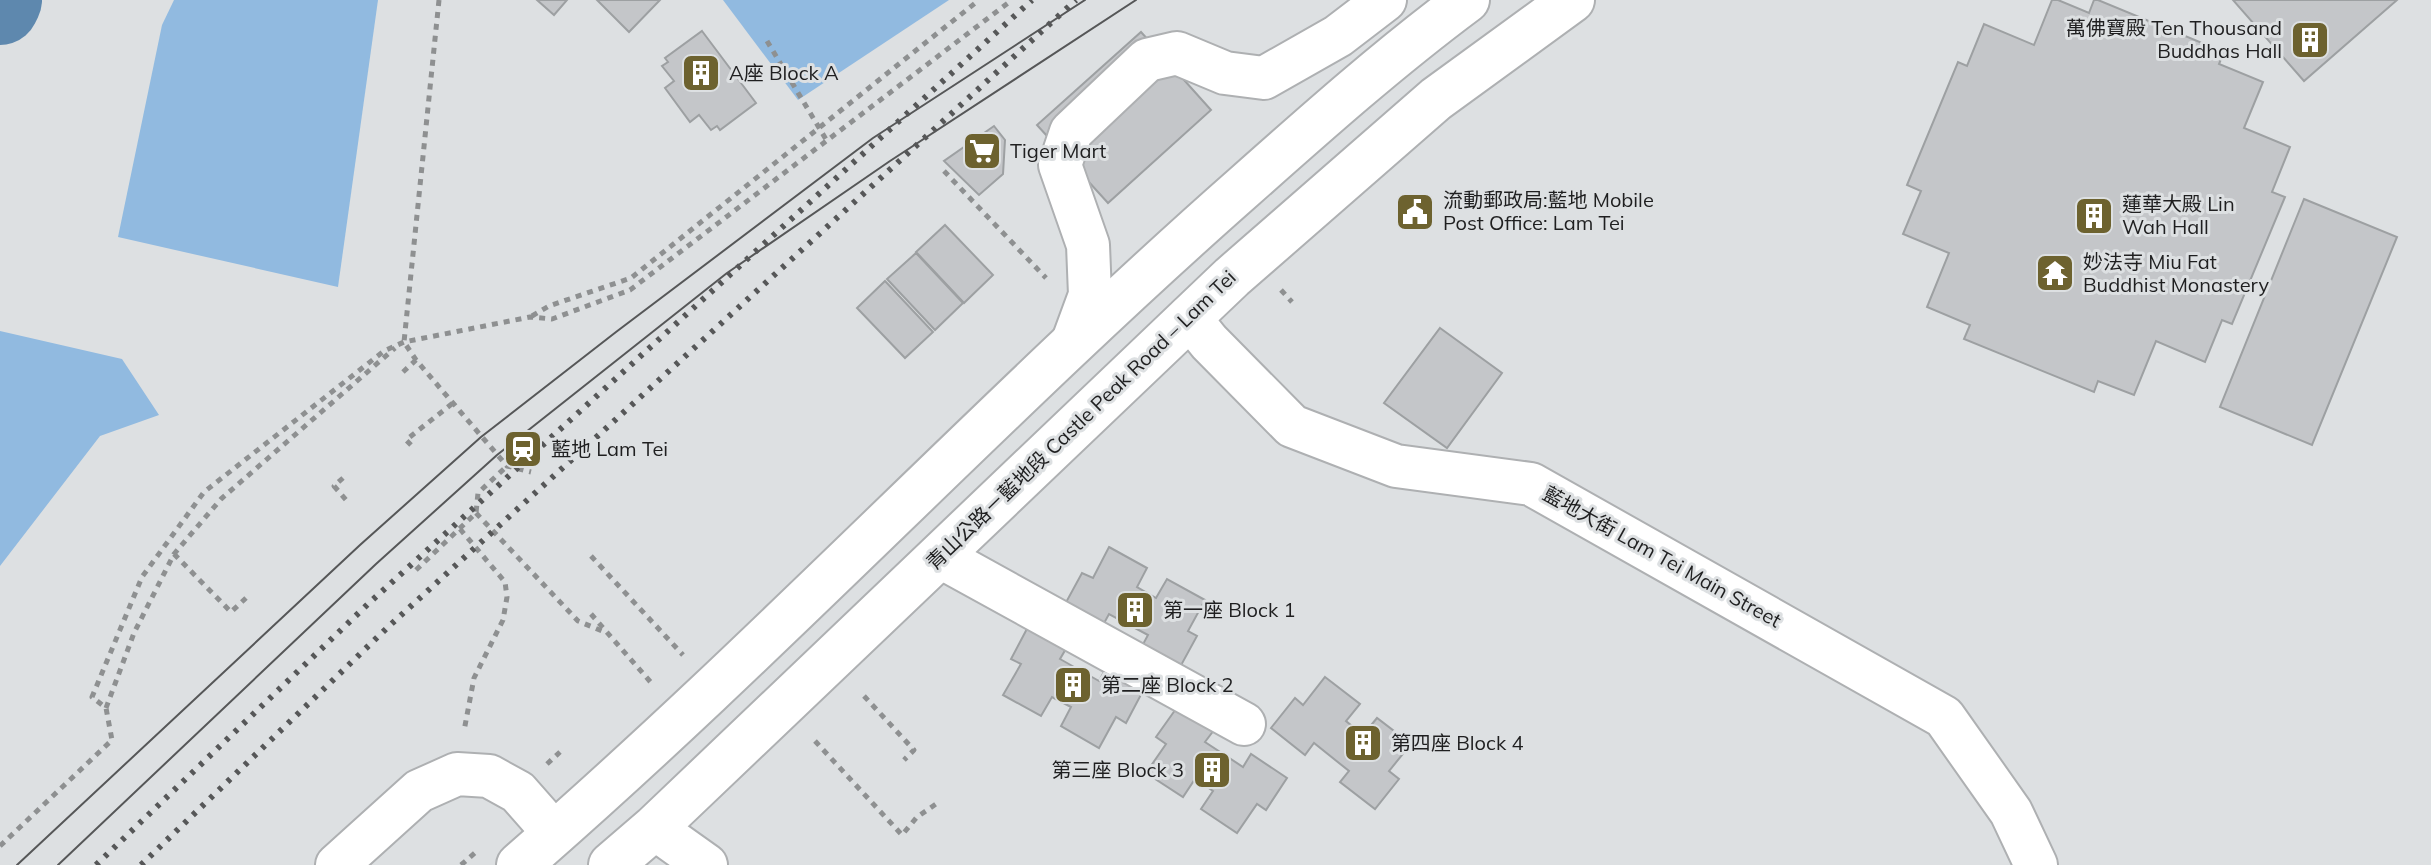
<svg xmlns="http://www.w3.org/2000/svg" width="2431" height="865" viewBox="0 0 2431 865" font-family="Mulish,'Noto Sans TC',sans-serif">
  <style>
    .green { fill: #91bae0 }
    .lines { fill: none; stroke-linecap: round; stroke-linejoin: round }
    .river { stroke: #5e88ae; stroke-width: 78 }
    .building { fill: #c4c6c9; stroke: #9da0a2; stroke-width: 2 }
    .minor-casing { stroke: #aeb0b2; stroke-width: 46 }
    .major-casing { stroke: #aeb0b2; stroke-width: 48 }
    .path { stroke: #8e9091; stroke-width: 5; stroke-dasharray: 6 6; stroke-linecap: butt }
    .minor { stroke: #fff; stroke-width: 42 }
    .major { stroke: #fff; stroke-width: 44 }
    .tram { stroke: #565758; stroke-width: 2 }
    .rail { stroke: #565758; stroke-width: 6; stroke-dasharray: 4 8; stroke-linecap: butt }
    .labels { text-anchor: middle; stroke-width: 6; stroke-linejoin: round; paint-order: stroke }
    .poi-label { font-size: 20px; fill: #1f1f20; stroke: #dde0e2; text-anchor: start }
    .street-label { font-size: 20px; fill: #1f1f20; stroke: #dde0e2 }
  </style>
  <rect width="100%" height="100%" fill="#dde0e2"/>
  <!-- green -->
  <g class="green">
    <path d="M174 0H378L338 287 118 237 162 25Z"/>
    <path d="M723 0H949L798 100Z"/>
    <path d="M0 331 122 359 159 415 100 436 0 566Z"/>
  </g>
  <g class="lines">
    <!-- river -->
    <path class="river" d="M0 6 3 0"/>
  </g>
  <!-- building -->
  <g class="building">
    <path d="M537 0H567L554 15Z"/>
    <path d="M597 0H660L629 32Z"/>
    <path d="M2052 0H2058L2089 13 2094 0H2098L2224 52 2219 64 2263 82 2244 128 2290 147 2272 192 2285 197 2232 324 2222 320 2205 362 2156 341 2134 395 2098 381 2094 392 1964 339 1970 325 1927 307 1949 253 1903 234 1921 191 1907 185 1958 62 1967 66 1984 24 2034 45Z"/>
    <path d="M2233 0H2397L2304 81Z"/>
    <path d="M702 31 756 103 720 130 717 126 711 130 699 115 690 122 665 88 674 81 662 66 668 62 665 58Z"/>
    <path d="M1141 32 1211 110 1108 203 1037 125Z"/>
    <path d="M994 126 1005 140 1003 174 979 195 944 161Z"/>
    <path d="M2304 199 2397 237 2312 445 2220 407Z"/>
    <path d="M945 225 993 275 964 303 916 252Z"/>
    <path d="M916 253 963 303 935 330 887 279Z"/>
    <path d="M885 281 933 332 905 358 857 308Z"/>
    <path d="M1440 328 1502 373 1447 448 1384 403Z"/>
    <path d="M1109 547 1147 568 1137 587 1156 598 1167 579 1205 600 1188 631 1197 636 1179 669 1141 648 1148 635 1109 614 1102 627 1064 606 1082 573 1093 578Z"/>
    <path d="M1029 625 1067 647 1060 659 1099 681 1106 668 1144 689 1126 723 1116 717 1099 748 1061 726 1071 707 1052 697 1041 716 1003 695 1021 664 1011 659Z"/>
    <path d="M1325 677 1360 704 1346 721 1363 735 1377 718 1411 744 1389 771 1399 779 1375 809 1340 782 1349 771 1314 743 1305 755 1271 728 1295 698 1303 705Z"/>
    <path d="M1178 706 1214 730 1205 742 1243 767 1251 754 1287 778 1266 810 1257 804 1237 833 1201 809 1213 791 1195 779 1183 797 1146 773 1166 744 1156 737Z"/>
  </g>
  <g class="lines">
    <defs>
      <g id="minor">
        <path d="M1189 317 1209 342 1292 426 1396 466 1531 484 1944 717 2011 812 2036 865"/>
        <path d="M1072 344 1090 295 1088 245 1060 165 1071 132 1147 60 1177 53 1225 73 1264 78 1338 36 1385 0"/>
        <path d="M939 556 1244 724"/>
        <path d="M654 828 706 865"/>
        <path d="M337 865 419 791 457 774 489 776 518 792 555 834"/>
      </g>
      <g id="major">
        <path d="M519 865C769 648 996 405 1245 186 1317 122 1389 58 1467 0"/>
        <path d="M611 865 654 828 1232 277 1436 99 1572 0"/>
      </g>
    </defs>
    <!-- minor casing -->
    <use href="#minor" class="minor-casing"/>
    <!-- major casing -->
    <use href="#major" class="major-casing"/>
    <!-- path -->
    <g class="path">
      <path d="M439 0 404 342 416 360 507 466 531 472"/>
      <path d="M767 41 827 141"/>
      <path d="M944 171 1046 278"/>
      <path d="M1281 290 1292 302"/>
      <path d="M532 316 549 306 631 278 979 0"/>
      <path d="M403 372 416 360"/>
      <path d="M411 445 406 440 453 403"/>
      <path d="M343 478 334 486 347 501"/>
      <path d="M476 513 578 621 607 633"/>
      <path d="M460 529 505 582 507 597 503 620 474 678 464 731"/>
      <path d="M174 554 231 612 246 598"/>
      <path d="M591 556 683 655"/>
      <path d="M416 570 476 513 478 493 507 466"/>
      <path d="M591 614 654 686"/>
      <path d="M864 696 914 750 904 760"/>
      <path d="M106 708 134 633 174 554 221 499 395 348"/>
      <path d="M815 741 902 835 917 817 936 804"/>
      <path d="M547 764 560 752"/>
      <path d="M0 846 112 740 106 708 92 697 142 577 204 492 384 351 404 342 530 317 552 319 630 290 1012 0"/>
      <path d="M461 865 476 852"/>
    </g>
    <!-- minor -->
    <use href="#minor" class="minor"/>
    <!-- major -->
    <use href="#major" class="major"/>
    <!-- tram -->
    <g class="tram">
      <path d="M17 865 360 545 481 437 616 332 873 138 1085 0"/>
      <path d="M58 865 376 564 497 455 727 273 890 161 1136 0"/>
    </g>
    <!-- rail -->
    <g class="rail">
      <path d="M96 865 368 604 1032 0"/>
      <path d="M141 865 388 627 1076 0"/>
    </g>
  </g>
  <!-- icons -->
  <defs>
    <symbol id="building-square" viewBox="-11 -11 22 22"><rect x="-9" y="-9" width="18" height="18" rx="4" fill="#6d622f" stroke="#dde0e2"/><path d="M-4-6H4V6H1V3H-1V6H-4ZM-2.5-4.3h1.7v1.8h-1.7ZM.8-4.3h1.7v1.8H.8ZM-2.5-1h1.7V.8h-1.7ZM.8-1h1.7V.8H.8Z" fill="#fff"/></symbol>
    <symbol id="supermarket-square" viewBox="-11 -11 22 22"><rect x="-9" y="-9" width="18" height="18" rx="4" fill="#6d622f" stroke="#dde0e2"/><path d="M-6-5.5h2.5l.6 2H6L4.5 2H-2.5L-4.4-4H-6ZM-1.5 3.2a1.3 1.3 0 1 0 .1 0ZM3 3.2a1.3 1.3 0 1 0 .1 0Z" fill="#fff"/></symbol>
    <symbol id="civic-square" viewBox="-11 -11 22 22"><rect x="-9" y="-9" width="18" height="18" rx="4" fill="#6d622f" stroke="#dde0e2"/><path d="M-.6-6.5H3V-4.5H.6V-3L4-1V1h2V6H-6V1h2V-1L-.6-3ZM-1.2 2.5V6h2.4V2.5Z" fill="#fff"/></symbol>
    <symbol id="temple-square" viewBox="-11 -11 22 22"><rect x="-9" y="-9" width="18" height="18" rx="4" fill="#6d622f" stroke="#dde0e2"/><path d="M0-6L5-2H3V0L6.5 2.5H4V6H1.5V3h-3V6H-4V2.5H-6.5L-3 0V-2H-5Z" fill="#fff"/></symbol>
    <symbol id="station-square" viewBox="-11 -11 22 22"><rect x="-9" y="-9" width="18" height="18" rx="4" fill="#6d622f" stroke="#dde0e2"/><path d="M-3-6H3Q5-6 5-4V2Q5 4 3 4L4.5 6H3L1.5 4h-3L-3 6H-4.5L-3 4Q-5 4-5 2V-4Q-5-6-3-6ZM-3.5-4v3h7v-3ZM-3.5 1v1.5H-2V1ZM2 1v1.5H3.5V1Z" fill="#fff"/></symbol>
  </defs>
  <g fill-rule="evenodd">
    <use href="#building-square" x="2288" y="18" width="44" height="44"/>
    <use href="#building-square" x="679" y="51" width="44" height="44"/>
    <use href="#supermarket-square" x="960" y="129" width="44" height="44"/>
    <use href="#civic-square" x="1393" y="190" width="44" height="44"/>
    <use href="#building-square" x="2072" y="194" width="44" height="44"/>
    <use href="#temple-square" x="2033" y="251" width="44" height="44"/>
    <use href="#station-square" x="501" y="427" width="44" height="44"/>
    <use href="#building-square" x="1113" y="588" width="44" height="44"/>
    <use href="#building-square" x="1051" y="663" width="44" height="44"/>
    <use href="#building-square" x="1341" y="721" width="44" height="44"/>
    <use href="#building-square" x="1190" y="748" width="44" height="44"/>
  </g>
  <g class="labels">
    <!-- poi labels -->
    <g class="poi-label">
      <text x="2282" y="35" text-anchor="end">萬佛寶殿 Ten Thousand<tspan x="2282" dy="23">Buddhas Hall</tspan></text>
      <text x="729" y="80">A座 Block A</text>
      <text x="1010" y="158">Tiger Mart</text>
      <text x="1443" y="207">流動郵政局:藍地 Mobile<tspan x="1443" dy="23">Post Office: Lam Tei</tspan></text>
      <text x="2122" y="211">蓮華大殿 Lin<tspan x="2122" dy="23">Wah Hall</tspan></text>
      <text x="2083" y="269">妙法寺 Miu Fat<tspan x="2083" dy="23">Buddhist Monastery</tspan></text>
      <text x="551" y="456">藍地 Lam Tei</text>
      <text x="1163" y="617">第一座 Block 1</text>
      <text x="1101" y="692">第二座 Block 2</text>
      <text x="1391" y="750">第四座 Block 4</text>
      <text x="1184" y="777" text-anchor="end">第三座 Block 3</text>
    </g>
    <!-- street labels -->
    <g class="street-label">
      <text transform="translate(1081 420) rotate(-44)" y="7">青山公路－藍地段 Castle Peak Road – Lam Tei</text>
      <text transform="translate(1662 557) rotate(29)" y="7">藍地大街 Lam Tei Main Street</text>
    </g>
  </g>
</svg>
